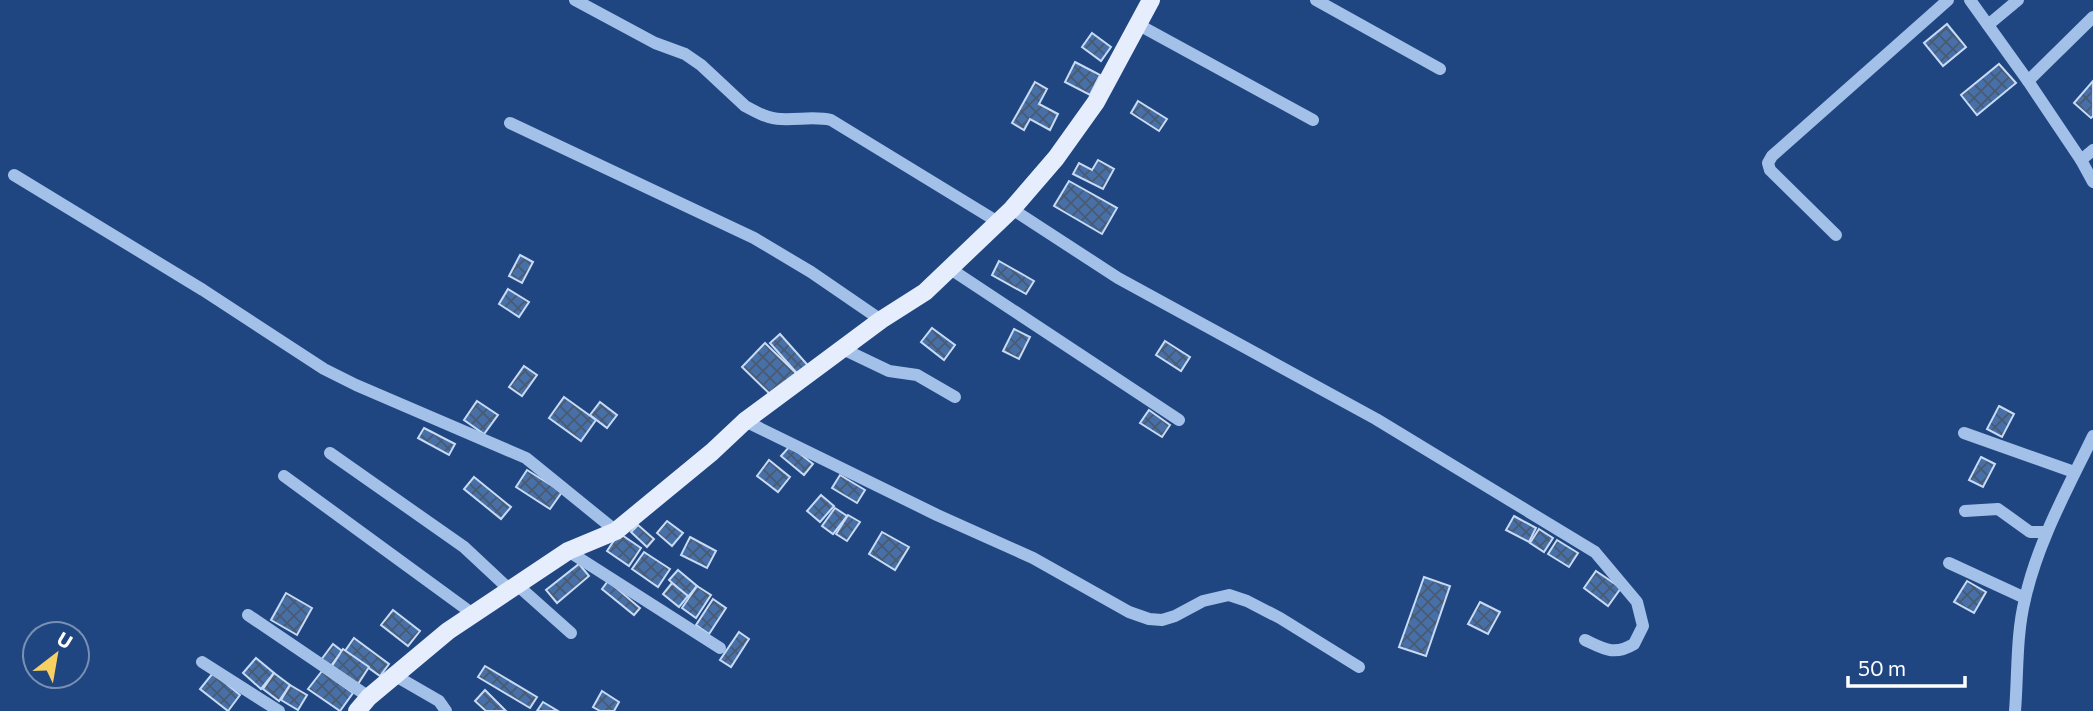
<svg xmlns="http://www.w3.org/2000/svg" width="2093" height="711" viewBox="0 0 2093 711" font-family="Commissioner,sans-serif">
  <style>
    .building { fill: url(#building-cross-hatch); stroke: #c7dbf6; stroke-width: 2 }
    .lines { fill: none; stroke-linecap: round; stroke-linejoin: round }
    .minor { stroke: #a3c0e8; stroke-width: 12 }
    .major { stroke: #e6eefe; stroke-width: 18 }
  </style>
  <defs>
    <pattern id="building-cross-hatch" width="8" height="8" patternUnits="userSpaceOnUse" patternTransform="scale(1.75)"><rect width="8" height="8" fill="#4770a9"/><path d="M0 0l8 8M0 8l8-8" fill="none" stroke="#4a5a71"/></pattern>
  </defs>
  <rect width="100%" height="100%" fill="#1f4680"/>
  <!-- building -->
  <g class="building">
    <path d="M1947 24 1966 47 1943 66 1924 43Z"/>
    <path d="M1092 33 1111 47 1101 61 1082 47Z"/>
    <path d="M1075 62 1100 75 1090 95 1065 82Z"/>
    <path d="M1999 64 2016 83 1977 115 1961 95Z"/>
    <path d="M2093 81V116L2091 118 2074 103Z"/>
    <path d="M1035 82 1047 89 1039 104 1058 114 1050 130 1030 119 1024 130 1012 123Z"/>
    <path d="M1138 101 1167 119 1159 131 1131 113Z"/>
    <path d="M1098 160 1114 169 1103 189 1073 174 1079 163 1092 170Z"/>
    <path d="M1069 181 1117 208 1102 234 1054 206Z"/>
    <path d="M520 255 533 262 522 283 509 276Z"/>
    <path d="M999 261 1034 281 1026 294 992 275Z"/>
    <path d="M508 289 529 302 519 317 499 304Z"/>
    <path d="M932 328 955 345 944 360 921 342Z"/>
    <path d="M1014 329 1030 337 1019 359 1003 351Z"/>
    <path d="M780 334 812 370 802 379 770 343Z"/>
    <path d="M1165 341 1190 357 1181 371 1156 355Z"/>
    <path d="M765 343 797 374 774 398 742 367Z"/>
    <path d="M524 366 537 375 522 396 509 387Z"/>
    <path d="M564 397 596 420 581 441 549 418Z"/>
    <path d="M477 401 498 415 484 434 464 420Z"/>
    <path d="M600 402 617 415 607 428 590 415Z"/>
    <path d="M1999 406 2014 414 2002 437 1987 429Z"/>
    <path d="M1149 410 1170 425 1162 437 1140 423Z"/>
    <path d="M424 428 455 444 449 455 418 438Z"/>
    <path d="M790 446 813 464 804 475 781 456Z"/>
    <path d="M1981 457 1995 464 1983 487 1969 480Z"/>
    <path d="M769 460 790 477 778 492 757 476Z"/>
    <path d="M527 470 562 492 550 509 516 487Z"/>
    <path d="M840 475 865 490 857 503 832 488Z"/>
    <path d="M474 477 511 507 501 519 464 489Z"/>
    <path d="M821 495 834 506 820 522 807 511Z"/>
    <path d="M835 508 847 516 833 534 822 526Z"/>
    <path d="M848 515 860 522 847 541 836 534Z"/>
    <path d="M1514 516 1536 528 1529 542 1506 530Z"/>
    <path d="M667 521 683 533 672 546 657 533Z"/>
    <path d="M638 525 654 539 647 547 631 532Z"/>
    <path d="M1539 529 1553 538 1544 552 1530 543Z"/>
    <path d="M882 532 909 547 895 570 869 554Z"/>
    <path d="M619 533 641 548 629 566 607 551Z"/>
    <path d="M690 537 716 551 707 568 681 555Z"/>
    <path d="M1557 540 1578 553 1569 567 1548 554Z"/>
    <path d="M644 552 670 569 658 587 632 569Z"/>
    <path d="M579 564 589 576 557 603 546 590Z"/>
    <path d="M678 570 697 586 688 597 669 580Z"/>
    <path d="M1596 571 1621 588 1608 606 1584 588Z"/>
    <path d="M1424 577 1450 586 1426 656 1399 647Z"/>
    <path d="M608 581 640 608 634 615 602 589Z"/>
    <path d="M1967 581 1986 592 1974 613 1954 602Z"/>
    <path d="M672 583 688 596 679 607 663 594Z"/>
    <path d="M697 586 711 595 696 618 682 608Z"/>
    <path d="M286 593 312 608 297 635 271 620Z"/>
    <path d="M713 599 726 608 709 634 696 625Z"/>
    <path d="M1480 602 1500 612 1488 634 1468 624Z"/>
    <path d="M393 610 420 631 408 646 381 625Z"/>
    <path d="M739 632 749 639 731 667 720 660Z"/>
    <path d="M354 638 389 664 380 676 345 651Z"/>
    <path d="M333 644 342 651 330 667 321 660Z"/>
    <path d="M343 649 369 667 358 684 332 666Z"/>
    <path d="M256 658 274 673 261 689 243 673Z"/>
    <path d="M485 666 537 697 530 708 478 677Z"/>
    <path d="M322 671 353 693 340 711 308 689Z"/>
    <path d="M213 673 240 695 228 711 200 689Z"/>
    <path d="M274 673 290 685 279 701 263 689Z"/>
    <path d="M290 685 307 695 298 710 281 700Z"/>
    <path d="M485 690 506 711H486L475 701Z"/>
    <path d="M602 691 619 702 614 711H600L593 707Z"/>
    <path d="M543 702 558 711H537Z"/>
  </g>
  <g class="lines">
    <!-- minor -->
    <g class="minor">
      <path d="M575 0 655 43 685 54 701 65 745 106C756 112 768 119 781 119 798 120 815 116 831 120L998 222"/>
      <path d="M1316 0 1440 69"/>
      <path d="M1970 0 2028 81 2081 160 2093 182"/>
      <path d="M1139 25 1313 120"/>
      <path d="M1988 25 2018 0"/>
      <path d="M2028 81 2093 17"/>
      <path d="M510 123 754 238 811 272 881 320"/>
      <path d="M2081 160 2093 150"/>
      <path d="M14 175 203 290 324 369 356 385 526 458 616 531"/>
      <path d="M1012 209 1118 278 1376 419 1595 552 1637 602 1643 626 1634 644C1614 656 1604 649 1585 640"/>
      <path d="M1836 235 1770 170 1768 163 1772 156 1948 0"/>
      <path d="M949 268 1179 420"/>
      <path d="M843 349 889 371 917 375 955 397"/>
      <path d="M745 421 937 515 1033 558 1129 612 1149 619 1162 620 1175 616 1203 601 1229 595 1247 601 1280 618 1359 667"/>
      <path d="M1964 433 2074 472"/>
      <path d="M330 453 464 547 509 589"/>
      <path d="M284 476 473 614"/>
      <path d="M1965 511 1998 509 2030 532H2047"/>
      <path d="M568 551 720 648"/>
      <path d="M1949 563 2025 598"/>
      <path d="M516 584 571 633"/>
      <path d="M248 615 369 697"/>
      <path d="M202 662 279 711"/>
      <path d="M394 675 439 701 446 711"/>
      <path d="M2015 711C2018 674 2016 635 2025 599 2038 541 2068 488 2093 436"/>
    </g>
    <!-- major -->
    <path class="major" d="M357 711 369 697 448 631 568 551 616 531 712 452 745 421 881 320 925 292 1012 209 1056 158 1096 102 1151 0"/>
  </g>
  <!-- north arrow -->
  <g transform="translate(56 655) rotate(31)"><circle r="33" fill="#1f4680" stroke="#7990b3" stroke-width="2"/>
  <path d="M0-5L12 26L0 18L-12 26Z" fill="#f6d063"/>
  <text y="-10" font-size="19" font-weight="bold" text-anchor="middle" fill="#ffffff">U</text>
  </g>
  <!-- scale -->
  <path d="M1848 676v10h117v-10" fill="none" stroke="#ffffff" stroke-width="3.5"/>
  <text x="1858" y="676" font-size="21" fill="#ffffff" stroke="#1f4680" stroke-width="5" paint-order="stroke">50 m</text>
</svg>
